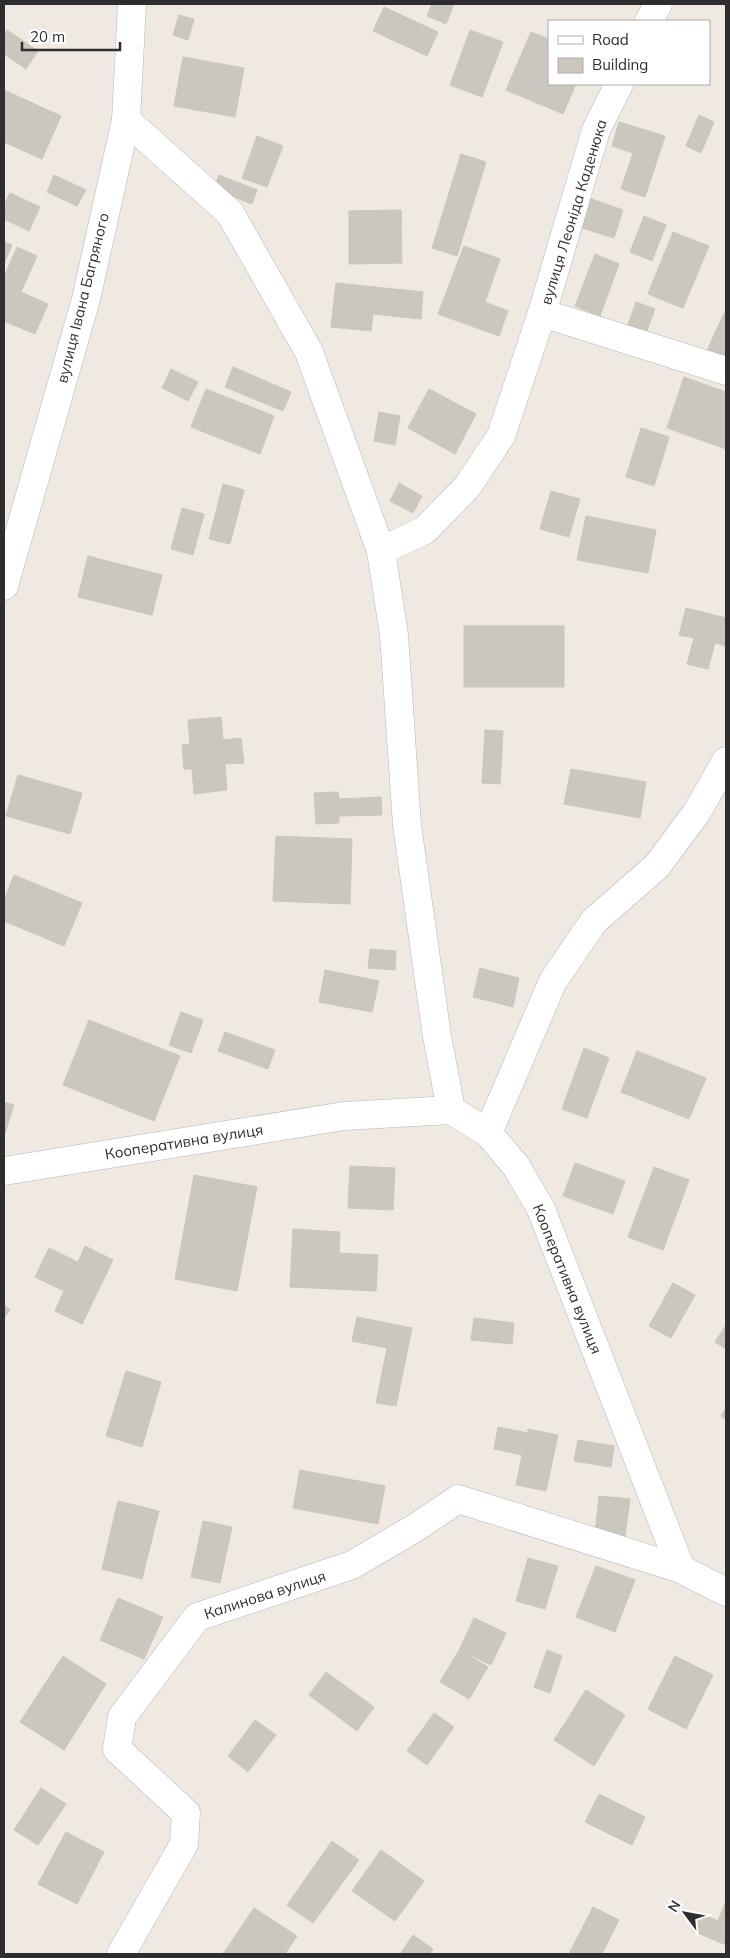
<svg xmlns="http://www.w3.org/2000/svg" width="730" height="1958" viewBox="0 0 730 1958" font-family="Mulish,sans-serif">
  <style>
    .building { fill: #cbc7bf; stroke: #cbc5ba }
    .lines { fill: none; stroke-linecap: round; stroke-linejoin: round }
    .street-casing { stroke: #b4b7c1; stroke-width: 29 }
    .street { stroke: #fff; stroke-width: 28 }
    .labels { text-anchor: middle; stroke-width: 4.5; stroke-linejoin: round; paint-order: stroke }
    .street-label { font-size: 15px; fill: #2e2e2e; stroke: #fff }
  </style>
  <rect width="100%" height="100%" fill="#efe9e1"/>
  <!-- building -->
  <g class="building">
    <path d="M432 4H454L446 24 427 16Z"/>
    <path d="M384 7 438 32 427 56 373 31Z"/>
    <path d="M179 15 194 19 188 40 173 35Z"/>
    <path d="M7 30 38 51 26 69 4 54V35Z"/>
    <path d="M470 30 503 42 482 97 450 85Z"/>
    <path d="M531 32 549 39V84H576L563 114 506 90Z"/>
    <path d="M183 57 244 68 235 117 174 106Z"/>
    <path d="M4 90 61 116 42 159 4 142Z"/>
    <path d="M699 115 714 122 701 153 686 146Z"/>
    <path d="M619 122 665 136 645 197 621 189 633 153 612 146Z"/>
    <path d="M257 136 283 146 267 187 242 178Z"/>
    <path d="M461 154 486 162 457 256 432 248Z"/>
    <path d="M54 175 86 190 77 206 47 192Z"/>
    <path d="M219 175 257 190 252 204 214 189Z"/>
    <path d="M10 193 40 207 29 231 4 219V206Z"/>
    <path d="M589 198 623 210 614 238 579 227Z"/>
    <path d="M401 210 402 263 349 264V211Z"/>
    <path d="M644 216 666 225 652 261 630 252Z"/>
    <path d="M673 232 709 246 683 308 648 294Z"/>
    <path d="M4 242 12 245 4 264Z"/>
    <path d="M464 246 500 259 485 302 508 311 499 336 438 314Z"/>
    <path d="M17 247 37 256 21 292 48 304 35 334 4 321V277Z"/>
    <path d="M595 254 619 264 600 316 575 306Z"/>
    <path d="M336 283 423 292 421 319 373 314 371 331 331 327Z"/>
    <path d="M636 302 655 309 644 338 626 330Z"/>
    <path d="M724 313 726 314V364L705 355Z"/>
    <path d="M233 367 291 392 283 411 225 387Z"/>
    <path d="M171 369 198 382 188 401 162 388Z"/>
    <path d="M684 377 726 392V449L667 428Z"/>
    <path d="M206 389 274 416 260 454 191 427Z"/>
    <path d="M429 389 476 414 455 454 408 428Z"/>
    <path d="M379 412 400 416 395 445 374 441Z"/>
    <path d="M641 428 669 437 654 486 626 477Z"/>
    <path d="M399 483 422 496 413 513 390 501Z"/>
    <path d="M223 484 244 490 230 544 209 539Z"/>
    <path d="M551 491 580 499 569 537 540 529Z"/>
    <path d="M182 508 204 514 193 555 171 549Z"/>
    <path d="M586 516 656 530 648 573 577 560Z"/>
    <path d="M88 556 162 575 152 615 78 597Z"/>
    <path d="M686 608 726 618V646L715 643 708 669 687 664 694 638 679 635Z"/>
    <rect x="464" y="626" width="100" height="61"/>
    <path d="M221 717 223 740 241 738 244 763 225 764 227 790 194 794 192 769H184L182 745 190 744 188 720Z"/>
    <path d="M485 730 503 731 500 784 482 783Z"/>
    <path d="M571 769 646 782 640 818 564 804Z"/>
    <path d="M18 775 82 793 70 834 6 816Z"/>
    <path d="M338 792 339 799 381 797 382 815 339 816V823L316 824 314 793Z"/>
    <path d="M276 836 352 839 350 904 273 901Z"/>
    <path d="M14 875 82 903 64 946 4 921V900Z"/>
    <path d="M370 949 396 951 395 970 368 968Z"/>
    <path d="M480 968 519 978 513 1007 473 997Z"/>
    <path d="M325 970 379 981 372 1012 319 1002Z"/>
    <path d="M181 1012 203 1020 191 1053 169 1045Z"/>
    <path d="M89 1020 180 1056 154 1121 63 1085Z"/>
    <path d="M225 1032 275 1050 268 1069 218 1051Z"/>
    <path d="M584 1048 609 1058 587 1118 562 1109Z"/>
    <path d="M637 1051 706 1078 689 1119 621 1092Z"/>
    <path d="M4 1102 14 1105 4 1136Z"/>
    <path d="M575 1163 625 1181 613 1214 563 1196Z"/>
    <path d="M350 1166 395 1168 393 1210 348 1208Z"/>
    <path d="M654 1167 689 1180 663 1250 628 1237Z"/>
    <path d="M194 1175 257 1187 237 1291 175 1279Z"/>
    <path d="M293 1229 340 1232 339 1253 378 1255 376 1291 290 1287Z"/>
    <path d="M85 1246 113 1260 82 1324 55 1311 64 1291 35 1277 49 1248 78 1262Z"/>
    <path d="M673 1283 695 1295 671 1338 649 1326Z"/>
    <path d="M4 1305 10 1310 4 1318Z"/>
    <path d="M357 1317 412 1328 396 1406 376 1403 387 1348 352 1341Z"/>
    <path d="M474 1318 514 1323 512 1344 471 1340Z"/>
    <path d="M726 1325V1349L715 1342Z"/>
    <path d="M126 1371 161 1382 142 1447 106 1436Z"/>
    <path d="M726 1408V1420L721 1416Z"/>
    <path d="M498 1427 528 1433V1429L558 1435 546 1491 516 1485 522 1455 494 1449Z"/>
    <path d="M578 1440 614 1446 611 1467 574 1461Z"/>
    <path d="M300 1470 385 1486 378 1524 293 1508Z"/>
    <path d="M599 1496 630 1499 625 1537 595 1534Z"/>
    <path d="M118 1501 159 1511 142 1579 102 1569Z"/>
    <path d="M203 1521 232 1527 220 1583 191 1577Z"/>
    <path d="M528 1558 558 1566 545 1609 516 1601Z"/>
    <path d="M596 1566 635 1580 615 1632 576 1617Z"/>
    <path d="M118 1598 163 1617 144 1659 100 1640Z"/>
    <path d="M474 1618 506 1633 491 1665 459 1650Z"/>
    <path d="M459 1650 488 1667 469 1699 440 1682Z"/>
    <path d="M547 1650 562 1656 550 1693 534 1687Z"/>
    <path d="M63 1656 106 1684 64 1750 20 1722Z"/>
    <path d="M675 1656 713 1675 686 1729 648 1709Z"/>
    <path d="M326 1672 374 1707 357 1731 309 1695Z"/>
    <path d="M586 1690 625 1715 594 1766 554 1740Z"/>
    <path d="M434 1713 454 1727 427 1765 407 1751Z"/>
    <path d="M255 1720 276 1735 248 1772 228 1756Z"/>
    <path d="M41 1788 66 1804 38 1845 14 1830Z"/>
    <path d="M599 1794 645 1817 632 1845 585 1822Z"/>
    <path d="M66 1832 104 1852 77 1904 38 1884Z"/>
    <path d="M332 1841 359 1860 313 1923 287 1905Z"/>
    <path d="M381 1850 424 1881 395 1921 352 1891Z"/>
    <path d="M726 1901V1945L693 1931 700 1913 718 1921Z"/>
    <path d="M593 1907 619 1920 602 1954H569Z"/>
    <path d="M254 1908 297 1936 285 1954H223Z"/>
    <path d="M413 1935 433 1949 430 1954H400Z"/>
  </g>
  <g class="lines">
    <defs>
      <g id="street">
        <path d="M649 21 658 4"/>
        <path d="M126 120 230 213 309 352 381 551 394 635 407 825 437 1036 451 1110"/>
        <path d="M542 313 726 371"/>
        <path d="M381 551 425 530 467 487 501 436 542 313 596 130 619 84"/>
        <path d="M4 586 86 299 126 120 132 4"/>
        <path d="M488 1133 553 981 594 921 657 866 697 812 726 761"/>
        <path d="M4 1171 344 1116 451 1110 488 1133 516 1166 541 1209 681 1569 726 1592"/>
        <path d="M121 1954 184 1844 186 1813 117 1749 122 1717 197 1617 352 1565 415 1528 458 1499 681 1569"/>
      </g>
    </defs>
    <!-- street casing -->
    <use href="#street" class="street-casing"/>
    <!-- street -->
    <use href="#street" class="street"/>
  </g>
  <g class="labels">
    <!-- street labels -->
    <g class="street-label">
      <text transform="translate(574 212) rotate(-73)" y="5">вулиця Леоніда Каденюка</text>
      <text transform="translate(83 298) rotate(-76)" y="5">вулиця Івана Багряного</text>
      <text transform="translate(184 1142) rotate(-9)" y="5">Кооперативна вулиця</text>
      <text transform="translate(567 1279) rotate(68)" y="5">Кооперативна вулиця</text>
      <text transform="translate(265 1595) rotate(-18)" y="5">Калинова вулиця</text>
    </g>
  </g>
  <!-- border -->
  <rect width="730" height="1958" fill="none" stroke="#2e2e2e" stroke-width="10"/>
  <!-- legend -->
  <rect x="548" y="20" width="162" height="65" fill="#ffffff" stroke="#ababab"/>
  <rect x="558" y="36" width="25" height="8" fill="#ffffff" stroke="#ababab"/>
  <text x="592" y="45" font-size="15" fill="#2e2e2e">Road</text>
  <rect x="558" y="58" width="25" height="15" fill="#cbc7bf" stroke="#ababab"/>
  <text x="592" y="70" font-size="15" fill="#2e2e2e">Building</text>
  <!-- north arrow -->
  <g transform="translate(685 1913) rotate(302)" stroke="#ffffff" stroke-width="4" paint-order="stroke">
  <path d="M0-4L9 19L0 12L-9 19Z" fill="#2e2e2e"/>
  <text y="-8" font-size="14" font-weight="bold" text-anchor="middle" fill="#2e2e2e">N</text>
  </g>
  <!-- scale -->
  <path d="M22 42v8h98v-8" fill="none" stroke="#2e2e2e" stroke-width="2.5"/>
  <text x="30" y="42" font-size="15" fill="#2e2e2e" stroke="#ffffff" stroke-width="4" paint-order="stroke">20 m</text>
</svg>
